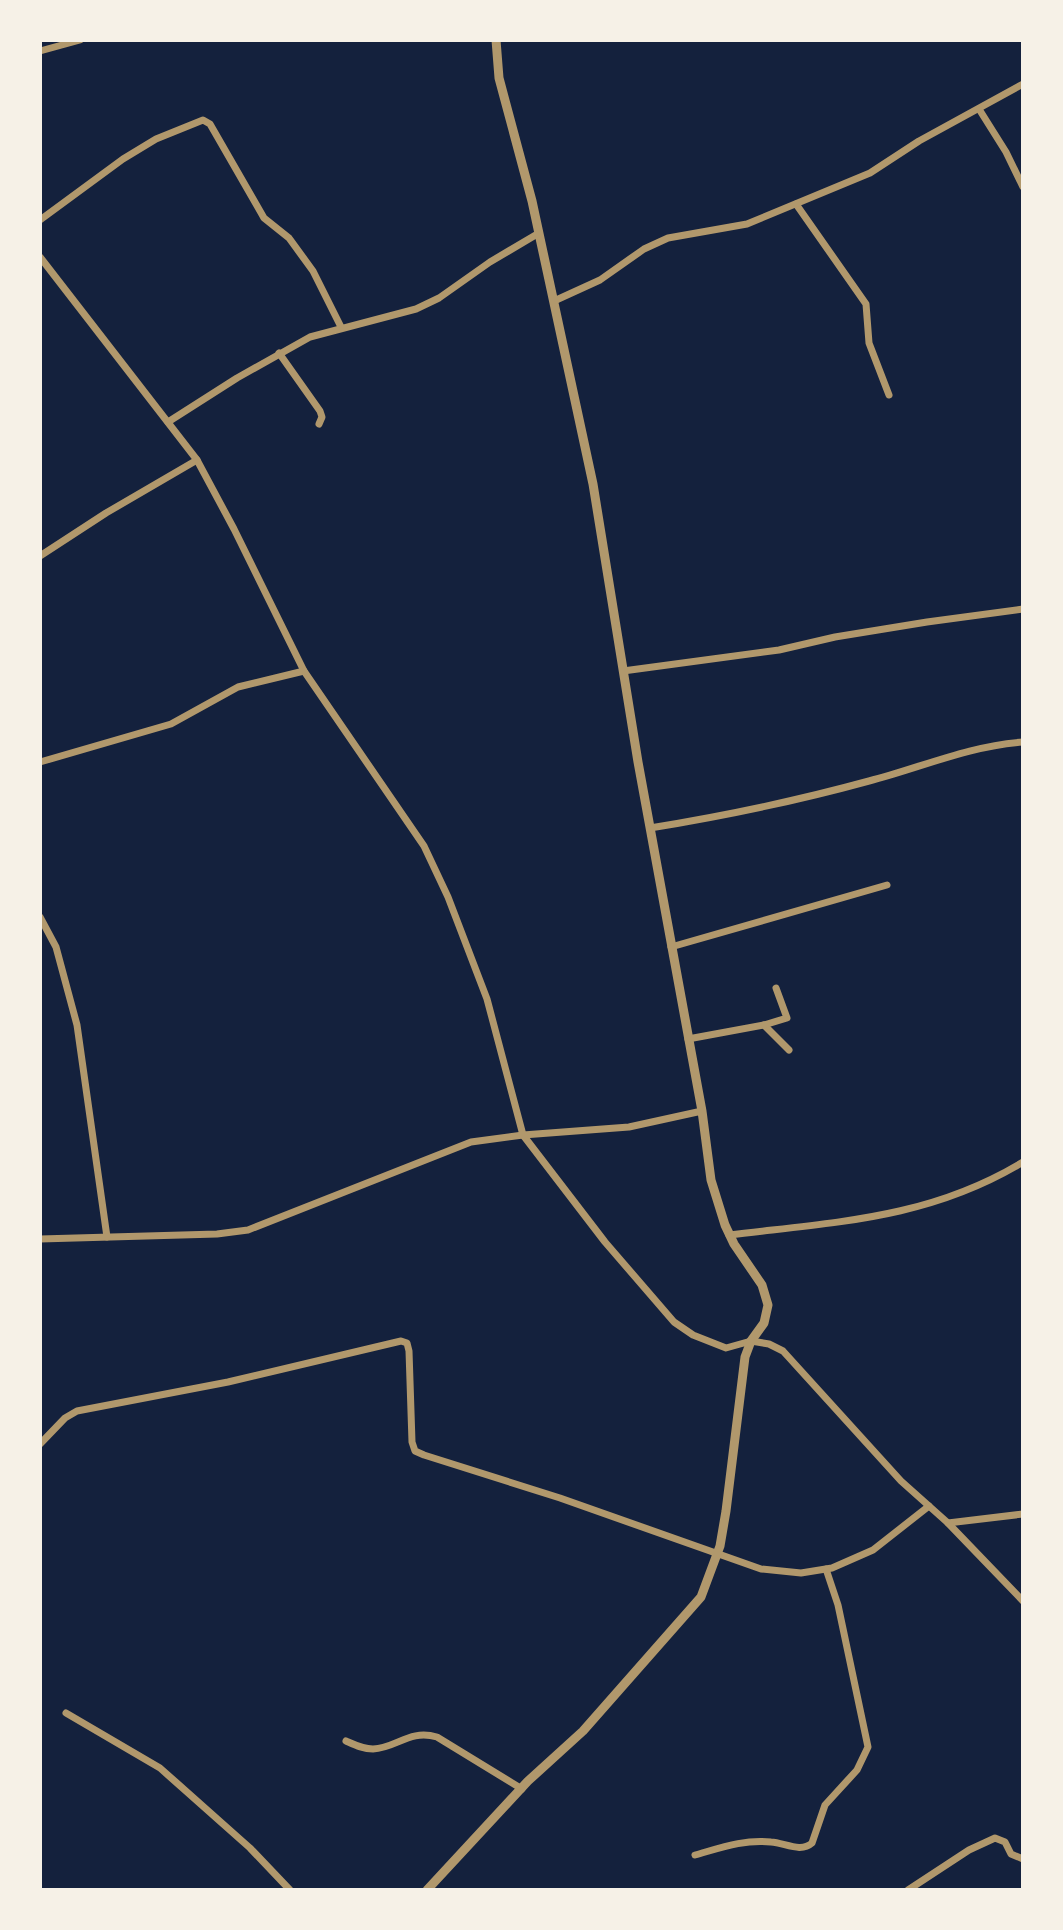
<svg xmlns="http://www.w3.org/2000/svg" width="1063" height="1930" viewBox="0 0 1063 1930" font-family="'Sofia Sans Condensed',sans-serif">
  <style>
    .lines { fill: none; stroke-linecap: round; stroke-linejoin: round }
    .minor { stroke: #b1986c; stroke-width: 7 }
    .tertiary { stroke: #b1986c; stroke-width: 9 }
  </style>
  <rect width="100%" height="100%" fill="#14213d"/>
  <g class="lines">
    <!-- minor -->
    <g class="minor">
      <path d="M40 51 80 40"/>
      <path d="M979 109 1006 152 1023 187"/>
      <path d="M796 204 866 304 869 343 889 395"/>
      <path d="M40 220 123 159 156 139 203 120 210 124 264 218 289 238 313 271 341 327"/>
      <path d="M40 257 197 460 234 529 304 671 424 846 448 897 487 999 523 1135 605 1242 674 1322 693 1335 726 1348 751 1341 769 1344 783 1351 901 1481 948 1523 1023 1514"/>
      <path d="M554 301 600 280 644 249 668 238 747 224 870 173 919 141 1023 84"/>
      <path d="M279 353 320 411 322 417 319 424"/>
      <path d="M168 422 237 378 310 337 416 309 439 298 490 262 539 233"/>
      <path d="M40 556 106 513 197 460"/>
      <path d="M623 671 779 650 835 637 927 622 1023 609"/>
      <path d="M40 762 171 724 238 687 304 671"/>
      <path d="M650 828C724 816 796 801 869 781 920 768 968 746 1023 742"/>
      <path d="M40 917 56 947 77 1025 107 1237"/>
      <path d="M671 947 887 885"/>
      <path d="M764 1025 789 1050"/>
      <path d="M688 1039 764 1025 787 1018 776 988"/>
      <path d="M729 1235C835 1222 929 1219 1023 1162"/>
      <path d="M40 1239 217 1234 248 1230 471 1142 523 1135 629 1127 702 1111"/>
      <path d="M40 1444 65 1418 77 1411 228 1382 401 1341 407 1343 409 1351 412 1442 415 1451 424 1455 560 1498 761 1569 801 1573 832 1568 873 1550 929 1506"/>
      <path d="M948 1523 1023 1601"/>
      <path d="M66 1713 160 1768 250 1848 290 1890"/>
      <path d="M346 1741C355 1745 363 1749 373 1749 397 1748 409 1729 437 1737L522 1789"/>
      <path d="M695 1855C720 1848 744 1839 771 1842 785 1843 801 1853 812 1843L825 1805 857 1770 868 1747 838 1605 826 1569"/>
      <path d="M908 1890 969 1850 995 1838 1005 1842 1011 1854 1023 1859"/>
    </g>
    <!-- tertiary -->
    <path class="tertiary" d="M427 1890 528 1781 583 1731 701 1597 720 1546 726 1511 745 1357 751 1341 764 1323 768 1305 762 1285 734 1244 725 1225 711 1180 702 1111 638 762 593 484 532 201 499 78 496 40"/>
  </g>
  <!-- border -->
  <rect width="1063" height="1930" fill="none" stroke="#f6f1e7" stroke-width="84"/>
</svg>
